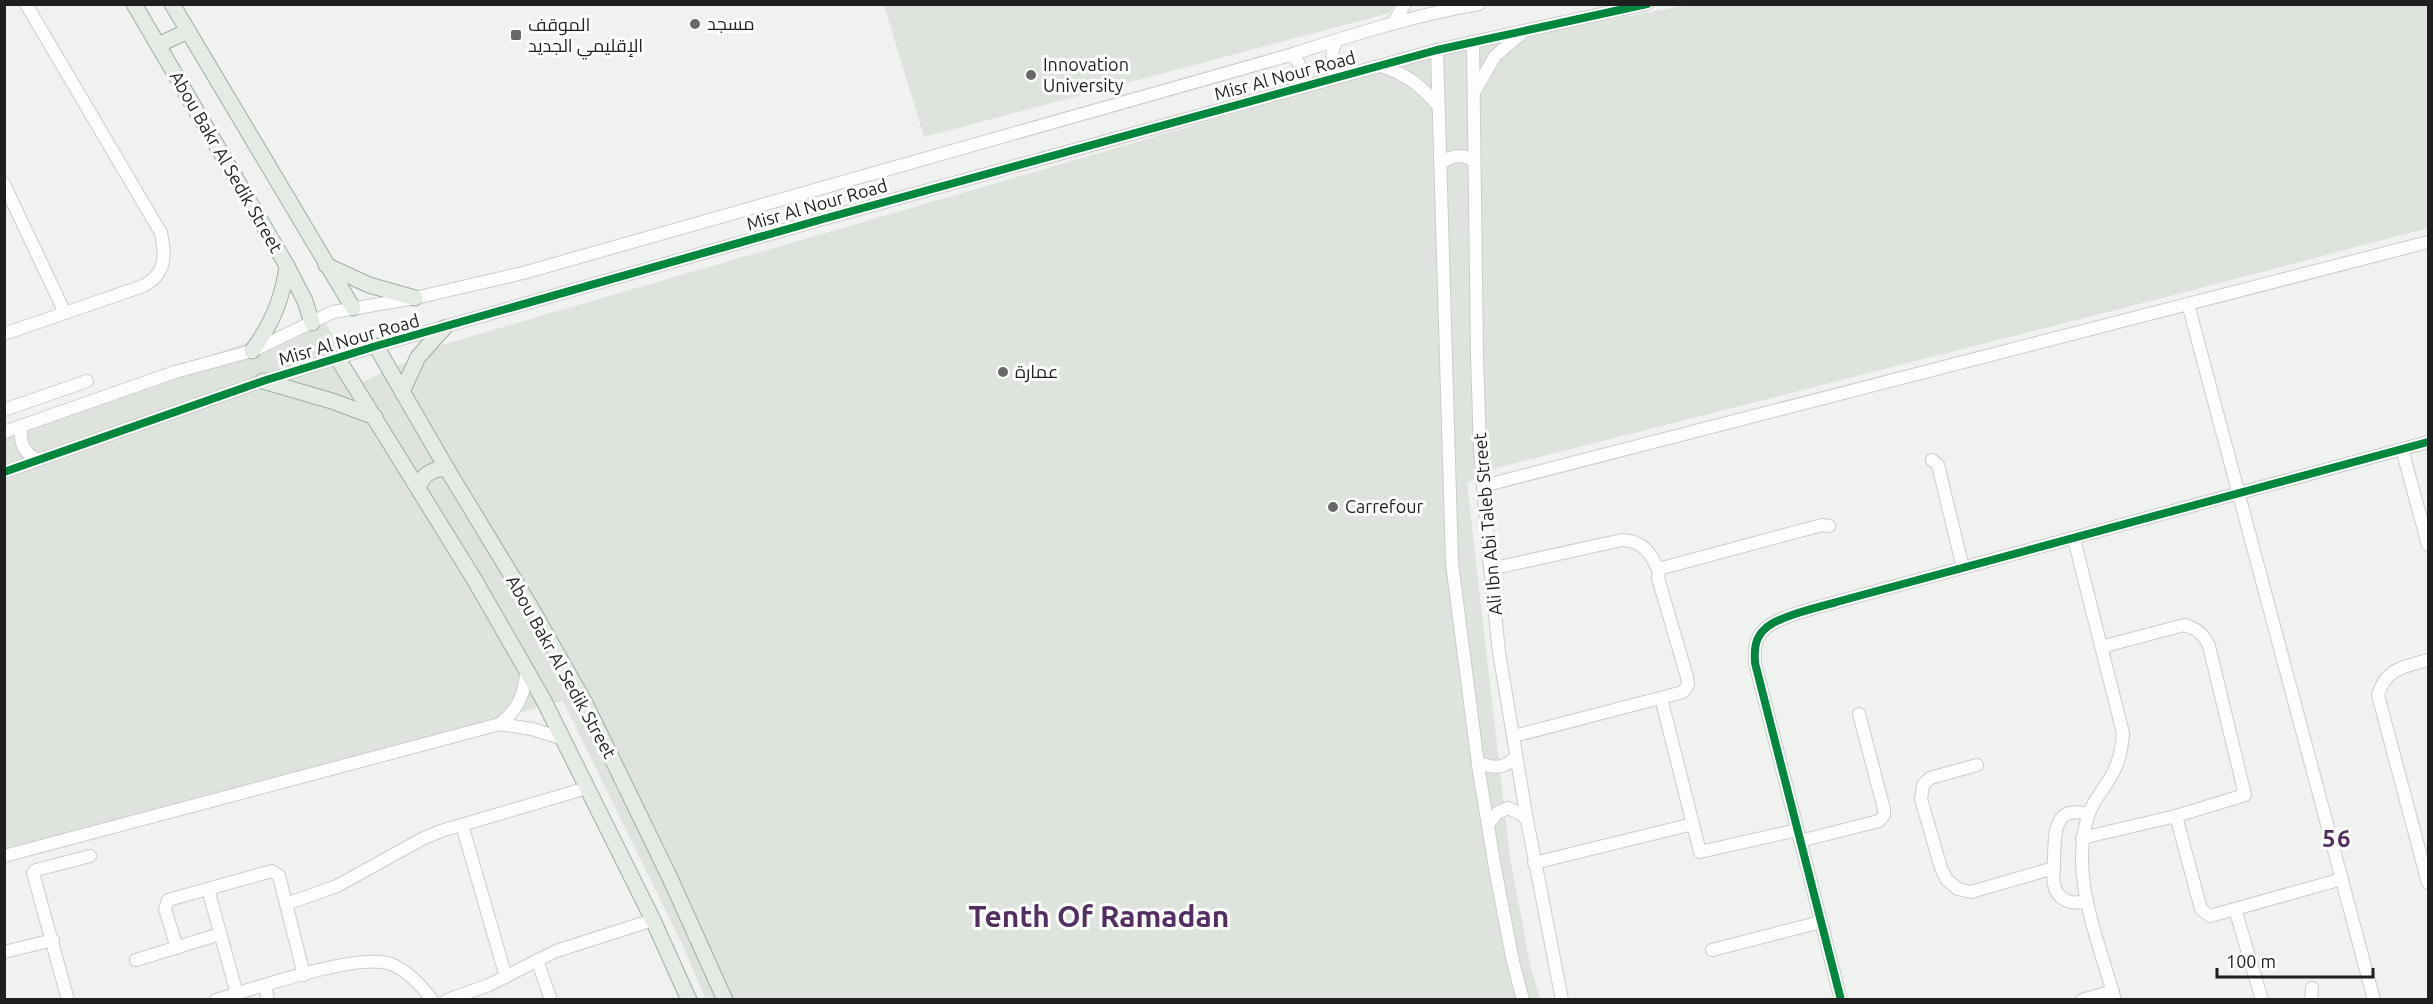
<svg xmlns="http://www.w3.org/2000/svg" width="2433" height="1004" viewBox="0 0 2433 1004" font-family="Ubuntu,Cairo,sans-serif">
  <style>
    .built { fill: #dee4dd }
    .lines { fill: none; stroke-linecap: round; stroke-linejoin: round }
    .minor-casing { stroke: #cbcdcb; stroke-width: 14 }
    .major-casing { stroke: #a1aea2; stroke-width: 17 }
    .minor { stroke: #fdfdfd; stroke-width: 12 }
    .major { stroke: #e3ebe4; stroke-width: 15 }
    .cycleway-casing { stroke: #fdfffd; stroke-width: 11 }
    .cycleway { stroke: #00873e; stroke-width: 8 }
    .poi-dot { fill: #676967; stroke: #fdfffd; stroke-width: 2 }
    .labels { text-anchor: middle; stroke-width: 6; stroke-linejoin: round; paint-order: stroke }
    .poi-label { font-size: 18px; fill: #1e1f1e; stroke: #fdfffd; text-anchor: start }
    .street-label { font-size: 18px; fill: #1e1f1e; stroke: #fdfffd }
    .district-label { font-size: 24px; font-weight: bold; letter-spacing: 1.5px; fill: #542d63; stroke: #fdfffd }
    .town-label { font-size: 30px; font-weight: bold; fill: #542d63; stroke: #fdfffd }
  </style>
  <rect width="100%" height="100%" fill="#eff2ef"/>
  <!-- built -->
  <g class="built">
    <path d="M884 5V4L1396 5 1389 13 924 137Z"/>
    <path d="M1687 5H2428V228L2174 295 1497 468 1467 483 1510 858 1530 964 1540 999H706L681 942 563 701 5 850V424L322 318 363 382 445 344 1455 49Z"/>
  </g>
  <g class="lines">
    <defs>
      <g id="minor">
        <path d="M1393 23 1405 4"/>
        <path d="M1338 40C1330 49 1332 59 1335 70L1343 76"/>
        <path d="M1473 42 1477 356 1480 448 1488 548 1499 652 1527 820 1562 1000"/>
        <path d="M1437 50 1452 563 1479 772 1495 868 1513 962 1523 1000"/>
        <path d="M1290 55C1302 60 1303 76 1298 88"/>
        <path d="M1381 66C1406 74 1422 86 1438 106"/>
        <path d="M1476 89 1495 56 1521 34"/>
        <path d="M1440 165C1450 155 1461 153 1474 161"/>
        <path d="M4 184 65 313"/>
        <path d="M2188 304 2374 1000"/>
        <path d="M4 334 143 286C166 274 166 256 161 233L26 4"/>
        <path d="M4 410 87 381"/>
        <path d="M22 426C18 441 24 454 38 460"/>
        <path d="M4 432 175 372 252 351 333 312 415 298 523 273 1290 55C1352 35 1414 15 1479 4"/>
        <path d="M2402 449 2428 545"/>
        <path d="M1932 460 1938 465 1963 568"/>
        <path d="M4 472 263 381 376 346 823 219 1437 50 1647 4"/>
        <path d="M1483 486 2428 242"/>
        <path d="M2074 539 2123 733C2122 747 2120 760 2113 773 2105 788 2093 800 2088 816 2069 877 2099 941 2115 1000"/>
        <path d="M1490 569 1622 540C1644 541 1651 553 1659 572"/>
        <path d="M2428 660C2404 667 2386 668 2378 695L2428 883"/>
        <path d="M1661 698 1700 852 1797 830"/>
        <path d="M500 724C518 709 526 693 526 669"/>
        <path d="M1514 736 1683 692 1688 685 1687 677 1658 578 1659 572 1662 568 1822 525 1829 526"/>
        <path d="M1478 762C1493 769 1504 769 1516 757"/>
        <path d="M1977 765 1930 778 1923 785 1921 799 1941 868 1947 880 1958 889 1971 892 2054 868"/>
        <path d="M2176 816 2201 909 2210 916 2342 879"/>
        <path d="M462 825 506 977"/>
        <path d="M1488 825 1497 813 1508 808 1521 814 1527 820"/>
        <path d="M2082 838 2176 816 2245 795 2209 646C2203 633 2197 629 2184 625L2101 647"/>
        <path d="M1800 841 1879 821 1884 815V809L1859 714"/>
        <path d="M4 856 500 724 532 729 564 739"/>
        <path d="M1534 863 1693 824"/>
        <path d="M208 889 237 994"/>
        <path d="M2087 901C2077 903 2069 904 2061 897 2050 888 2054 870 2054 857 2055 832 2054 805 2088 814"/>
        <path d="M286 904 337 886 422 839 441 831 587 788"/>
        <path d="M2235 909 2262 1000"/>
        <path d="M177 948 165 909 168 900 272 871 279 876 304 975"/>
        <path d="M1712 950 1821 922"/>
        <path d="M4 952 53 940"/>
        <path d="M136 960 220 934"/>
        <path d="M537 960 551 1000"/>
        <path d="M265 986 268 1000"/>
        <path d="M68 1000 33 873 36 870 90 856"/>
        <path d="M216 1000C253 989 358 952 391 964 408 971 421 985 432 1000"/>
        <path d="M447 1000 489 985 556 951 653 920"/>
        <path d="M1841 1000 1755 663C1754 649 1755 637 1766 628 1780 615 1831 604 1851 598L2428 442"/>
        <path d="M2082 1000 2113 991"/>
        <path d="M2311 1000 2312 988"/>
      </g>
      <g id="major">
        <path d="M134 4 287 266 305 301 312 323"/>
        <path d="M172 4 353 308"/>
        <path d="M158 45 188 31"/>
        <path d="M326 265 369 285 415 298"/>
        <path d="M376 346 447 469 530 606 585 703 670 878 725 1000"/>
        <path d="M252 351C271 326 283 297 287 266"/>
        <path d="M338 359 474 579 543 699 653 920 689 1000"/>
        <path d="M263 381 332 401 375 417"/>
        <path d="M402 392 418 357 444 328"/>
        <path d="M419 487C421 475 435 467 447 469"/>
      </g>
    </defs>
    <!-- minor casing -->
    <use href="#minor" class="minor-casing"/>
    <!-- major casing -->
    <use href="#major" class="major-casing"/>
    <!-- minor -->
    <use href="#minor" class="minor"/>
    <!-- major -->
    <use href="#major" class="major"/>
    <defs>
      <g id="cycleway">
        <path d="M4 472 263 381 376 346 823 219 1437 50 1647 4"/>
        <path d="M1841 1000 1755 663C1754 649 1755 637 1766 628 1780 615 1831 604 1851 598L2428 442"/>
      </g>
    </defs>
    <!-- cycleway casing -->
    <use href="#cycleway" class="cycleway-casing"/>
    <!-- cycleway -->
    <use href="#cycleway" class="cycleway"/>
  </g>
  <!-- markers -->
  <g class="poi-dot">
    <circle cx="695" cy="24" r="6"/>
    <rect x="510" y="29" width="12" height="12" rx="3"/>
    <circle cx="1031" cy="75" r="6"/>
    <circle cx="1003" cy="372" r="6"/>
    <circle cx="1333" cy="507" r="6"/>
  </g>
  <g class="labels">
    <!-- poi labels -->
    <g class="poi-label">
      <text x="707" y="30">مسجد</text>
      <text x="528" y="31">الموقف<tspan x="528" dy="21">الإقليمي الجديد</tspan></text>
      <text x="1043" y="71">Innovation<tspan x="1043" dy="21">University</tspan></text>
      <text x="1015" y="378">عمارة</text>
      <text x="1345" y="513">Carrefour</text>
    </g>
    <!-- street labels -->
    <g class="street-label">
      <text transform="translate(1285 76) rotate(-15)" y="6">Misr Al Nour Road</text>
      <text transform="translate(226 162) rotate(60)" y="6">Abou Bakr Al Sedik Street</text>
      <text transform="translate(817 205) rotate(-16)" y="6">Misr Al Nour Road</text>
      <text transform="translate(349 340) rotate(-16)" y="6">Misr Al Nour Road</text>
      <text transform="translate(1488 524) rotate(-95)" y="6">Ali Ibn Abi Taleb Street</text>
      <text transform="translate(561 667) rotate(61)" y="6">Abou Bakr Al Sedik Street</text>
    </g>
    <!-- district labels -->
    <g class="district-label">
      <text x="2337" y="847">56</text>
    </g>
    <!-- town labels -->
    <g class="town-label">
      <text x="1099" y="927">Tenth Of Ramadan</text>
    </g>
  </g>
  <!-- border -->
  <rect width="2433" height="1004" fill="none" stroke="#1e1f1e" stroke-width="12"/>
  <!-- scale -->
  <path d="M2217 968v9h156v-9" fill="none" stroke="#1e1f1e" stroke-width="3"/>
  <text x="2226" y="968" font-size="18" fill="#1e1f1e" stroke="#fdfffd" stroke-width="4.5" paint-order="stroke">100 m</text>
</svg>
